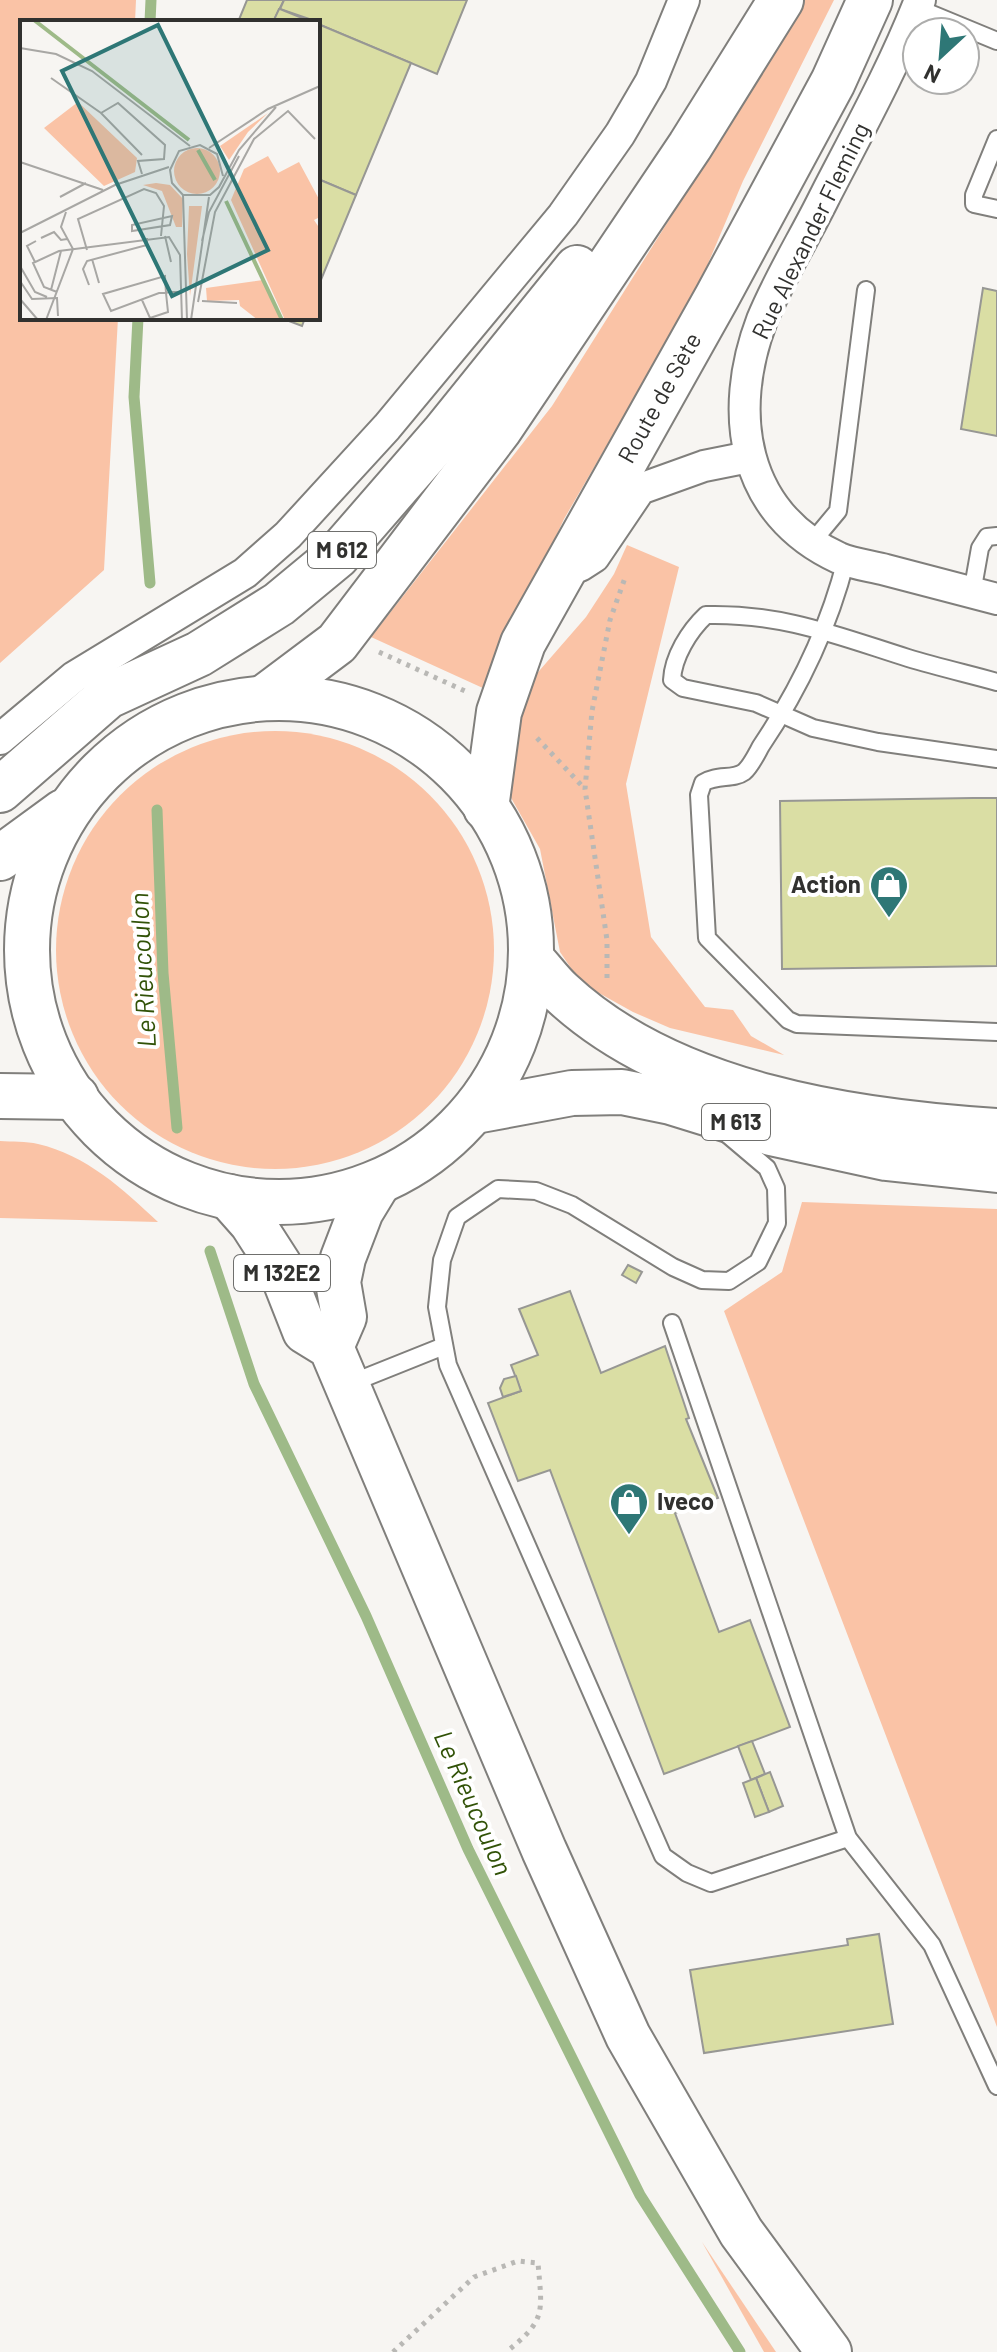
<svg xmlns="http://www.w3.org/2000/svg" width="997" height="2352" viewBox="0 0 997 2352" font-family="Barlow,sans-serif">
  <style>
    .green { fill: #fac3a6 }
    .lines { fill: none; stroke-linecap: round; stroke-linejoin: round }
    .stream { stroke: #9eba88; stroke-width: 11 }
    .building { fill: #dadea4; stroke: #979794; stroke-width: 2 }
    .service-casing { stroke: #807f7c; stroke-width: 20 }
    .minor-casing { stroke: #807f7c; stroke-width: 34 }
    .primary-casing { stroke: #807f7c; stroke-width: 48 }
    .path { stroke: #b9b8b5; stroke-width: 5; stroke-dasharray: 4 6; stroke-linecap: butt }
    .service { stroke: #fff; stroke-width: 16 }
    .minor { stroke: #fff; stroke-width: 30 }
    .primary { stroke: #fff; stroke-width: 44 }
    .labels { text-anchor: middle; stroke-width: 8; stroke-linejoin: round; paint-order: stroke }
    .shield { fill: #fff; stroke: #6f6f6d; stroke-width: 2 }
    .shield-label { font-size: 22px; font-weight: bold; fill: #31312f }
    .street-label { font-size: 24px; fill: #31312f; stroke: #fff }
    .poi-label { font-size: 24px; font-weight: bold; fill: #31312f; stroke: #fff; text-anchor: end }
    .water-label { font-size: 26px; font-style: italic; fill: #315207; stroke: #fff }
    .inset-river { fill: none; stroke: #9eba88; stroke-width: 4 }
    .inset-road { fill: none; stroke: #a8a7a4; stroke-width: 2 }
    .view { fill: #2e7776; fill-opacity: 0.15; stroke: #2e7776; stroke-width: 4 }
    .inset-edge { fill: none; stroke: #31312f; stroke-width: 4 }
  </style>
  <rect width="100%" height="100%" fill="#f7f5f2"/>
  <!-- green -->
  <g class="green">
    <path d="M0 0H136L135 22H22V318H118L104 570 0 663Z"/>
    <path d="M803 0H834L743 181 696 292 564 519 485 689 371 637 552 406 691 185Z"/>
    <path d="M627 545 679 567 626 784 651 937 705 1007 733 1010 751 1036 784 1055 670 1028 633 1012 581 983 560 952 540 849 510 796 504 779 526 686 586 617 614 574Z"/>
    <circle cx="275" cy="950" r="219"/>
    <path d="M0 1141C12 1142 26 1141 38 1144 86 1155 123 1189 158 1222L0 1218Z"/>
    <path d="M802 1202 997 1209V2027L724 1311 782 1272Z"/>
    <path d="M702 2242 776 2352H764Z"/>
  </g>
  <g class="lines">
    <!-- stream -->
    <g class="stream">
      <path d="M150 22 151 0"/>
      <path d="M138 318 134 397 150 583"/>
      <path d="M157 810 163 973 177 1128"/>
      <path d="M210 1251 254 1384 366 1616 468 1849 640 2195 740 2352"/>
    </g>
  </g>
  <!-- building -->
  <g class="building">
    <path d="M247 0H284L273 22H238Z"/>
    <path d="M284 0H467L437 74 318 24V22L280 9Z"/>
    <path d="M279 9H280L312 22H273Z"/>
    <path d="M318 24 411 63 356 195 318 179Z"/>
    <path d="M318 179 356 195 318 287Z"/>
    <path d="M983 288 997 291V436L961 429Z"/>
    <path d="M281 318H305L302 326Z"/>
    <path d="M973 798H997V966L782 969 780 801Z"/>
    <path d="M628 1265 642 1272 636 1283 622 1275Z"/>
    <path d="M570 1291 601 1373 665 1346 689 1418 686 1419 718 1498 675 1513 719 1632 750 1620 790 1727 664 1774 550 1470 518 1481 488 1403 521 1391 511 1365 538 1355 519 1309Z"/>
    <path d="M516 1376 521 1391 503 1397 500 1388 504 1379Z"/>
    <path d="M752 1741 765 1774 751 1780 738 1746Z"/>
    <path d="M770 1772 783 1806 769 1812 756 1778Z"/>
    <path d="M756 1778 769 1812 755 1817 743 1783Z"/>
    <path d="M879 1934 893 2024 704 2053 690 1970 848 1945 847 1939Z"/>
  </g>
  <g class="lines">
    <defs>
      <g id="service">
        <path d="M917 8 997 41"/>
        <path d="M997 139 974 195V204L997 209"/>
        <path d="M813 541 838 511 866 290"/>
        <path d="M846 560C829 627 800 688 761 746 757 753 751 766 744 772 733 780 717 774 703 783L699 795 707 938 788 1020 797 1024 997 1032"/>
        <path d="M972 593 980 548 987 537 997 536"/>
        <path d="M997 682C968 674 938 667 908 658 838 636 782 613 706 615 689 631 673 657 672 680L683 688 756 703 813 728 878 742 997 759"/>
        <path d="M728 1135 767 1168 776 1188 777 1223 758 1262 729 1281 702 1280 673 1267 572 1205 536 1191 498 1189 457 1217 442 1260 437 1307 448 1365 663 1856 687 1873 711 1883 848 1838"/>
        <path d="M672 1323 848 1838 932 1945 997 2086"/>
        <path d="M349 1384 444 1346"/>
      </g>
      <g id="minor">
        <path d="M920 0C894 67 858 132 825 196 805 237 779 278 762 320 727 412 741 513 839 558 853 564 871 566 886 570 923 580 960 589 997 599"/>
        <path d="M580 566 594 557 640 489 704 466 749 457"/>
        <path d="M0 739 74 677 245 573 288 535 387 427 563 215 620 134 651 81 684 0"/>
      </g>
      <g id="primary">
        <path d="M265 697 337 643 499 430 690 146 781 0"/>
        <circle cx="279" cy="950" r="252"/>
        <path d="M0 790 108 696 199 654 279 604 337 556 443 434 577 268"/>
        <path d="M486 808 499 712 523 643 717 297 833 82 870 0"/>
        <path d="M0 858 63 812"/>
        <path d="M532 960C542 970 550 982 561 992 671 1095 853 1122 997 1131"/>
        <path d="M0 1096 76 1097"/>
        <path d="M475 1111 572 1093 622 1092 671 1102 771 1133 886 1158 997 1170"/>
        <path d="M229 1197 252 1223 279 1265 305 1331 331 1347 544 1850 628 2036 741 2232 829 2352"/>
        <path d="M331 1347 344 1317 338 1282 343 1258 361 1211 378 1183"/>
      </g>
    </defs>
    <!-- service casing -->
    <use href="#service" class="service-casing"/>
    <!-- minor casing -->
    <use href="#minor" class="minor-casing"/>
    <!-- primary casing -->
    <use href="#primary" class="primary-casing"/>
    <!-- path -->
    <g class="path">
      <path d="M379 652 465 691"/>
      <path d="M537 738 585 789"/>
      <path d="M607 978V940L585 789 592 711 610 620 626 575"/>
      <path d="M393 2352 474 2277 518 2261 538 2263C542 2312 547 2320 506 2352"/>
    </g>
    <!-- service -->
    <use href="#service" class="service"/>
    <!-- minor -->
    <use href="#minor" class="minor"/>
    <!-- primary -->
    <use href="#primary" class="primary"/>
  </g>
  <!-- icons -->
  <defs>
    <symbol id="shop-pin" viewBox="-11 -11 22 30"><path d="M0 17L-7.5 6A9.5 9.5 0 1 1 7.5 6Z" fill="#2e7776" stroke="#fff"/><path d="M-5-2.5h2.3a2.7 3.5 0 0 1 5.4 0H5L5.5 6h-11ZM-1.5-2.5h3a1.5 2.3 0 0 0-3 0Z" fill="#fff"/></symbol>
  </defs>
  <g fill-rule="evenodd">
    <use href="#shop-pin" x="867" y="863" width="44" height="60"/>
    <use href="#shop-pin" x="607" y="1480" width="44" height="60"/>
  </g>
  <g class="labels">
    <!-- shield labels -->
    <g class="shield">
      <rect x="308" y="532" width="68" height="36" rx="6"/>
      <rect x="702" y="1104" width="68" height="36" rx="6"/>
      <rect x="234" y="1255" width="96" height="36" rx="6"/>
    </g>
    <g class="shield-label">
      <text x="342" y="558">M 612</text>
      <text x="736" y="1130">M 613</text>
      <text x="282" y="1281">M 132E2</text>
    </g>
    <!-- street labels -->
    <g class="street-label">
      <text transform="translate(811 231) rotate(-64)" y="8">Rue Alexander Fleming</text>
      <text transform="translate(660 398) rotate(-61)" y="8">Route de Sète</text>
    </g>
    <!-- poi labels -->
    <g class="poi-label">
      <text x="861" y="893">Action</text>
      <text x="657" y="1510" text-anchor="start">Iveco</text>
    </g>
    <!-- water labels -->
    <g class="water-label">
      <text transform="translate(143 970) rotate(-93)" y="9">Le Rieucoulon</text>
      <text transform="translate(473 1803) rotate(66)" y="9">Le Rieucoulon</text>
    </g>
  </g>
  <!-- overview -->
  <g transform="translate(20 20)">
    <rect width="300" height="300" fill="#f7f5f2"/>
    <path d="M58 82 117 138 115 152 84 166 24 108ZM248 93 228 112 209 140 200 126ZM154 151a23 23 0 1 1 46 0a23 23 0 1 1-46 0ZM248 136 258 153 279 142 300 181V197L294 200 300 209V300H265L211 180 224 149ZM136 163 150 165 163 179 162 207H156L142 171 123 165ZM169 186H182L170 276 167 234ZM243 260 261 300H238L220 286 219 280 187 281 186 268Z" fill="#fac3a6"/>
    <path class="inset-river" d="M14 0 169 120M178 130 195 160M206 181 262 300"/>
    <path class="inset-road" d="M0 28 36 34 72 51 170 126M31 58 81 93 122 135M81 93 98 83 145 125 144 139 118 141 122 154M189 128 248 89 300 66M0 142 83 170M203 156 197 134 180 125 159 131 150 150 152 163 163 175H190L199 167 219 130 256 87M163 175 167 300M40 177 66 163M152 196 150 205 112 211V205ZM0 213 95 165 149 147M145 216 151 242M21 218 34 212 41 220 47 219M182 221 189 192 219 136M67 230 58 199 124 169 136 173 144 186 141 216M72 239 79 263M15 242 7 226 16 221M0 246 15 272 27 277M0 261 12 279 37 278 38 296M69 265 63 249 67 241 127 225V218M31 270 41 231M37 272 24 267 13 243 39 231 149 217 160 235 162 300M0 279 18 300M122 280 130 298 148 292 146 273 145 257V256L83 274 91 291 139 273H146L149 272H159M182 281 217 283M178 282 195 192 234 119 268 91 295 119M26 300 53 229 41 207 46 192M171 300 189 177"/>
    <path class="view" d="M138 5 248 230 152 276 42 51Z"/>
    <rect width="300" height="300" class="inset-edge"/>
  </g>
  <!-- north arrow -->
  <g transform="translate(941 56) rotate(206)"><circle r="38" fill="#ffffff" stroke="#adadac" stroke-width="2"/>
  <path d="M0-6L14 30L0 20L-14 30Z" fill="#2e7776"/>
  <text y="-12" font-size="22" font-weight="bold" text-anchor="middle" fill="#31312f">N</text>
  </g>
</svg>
